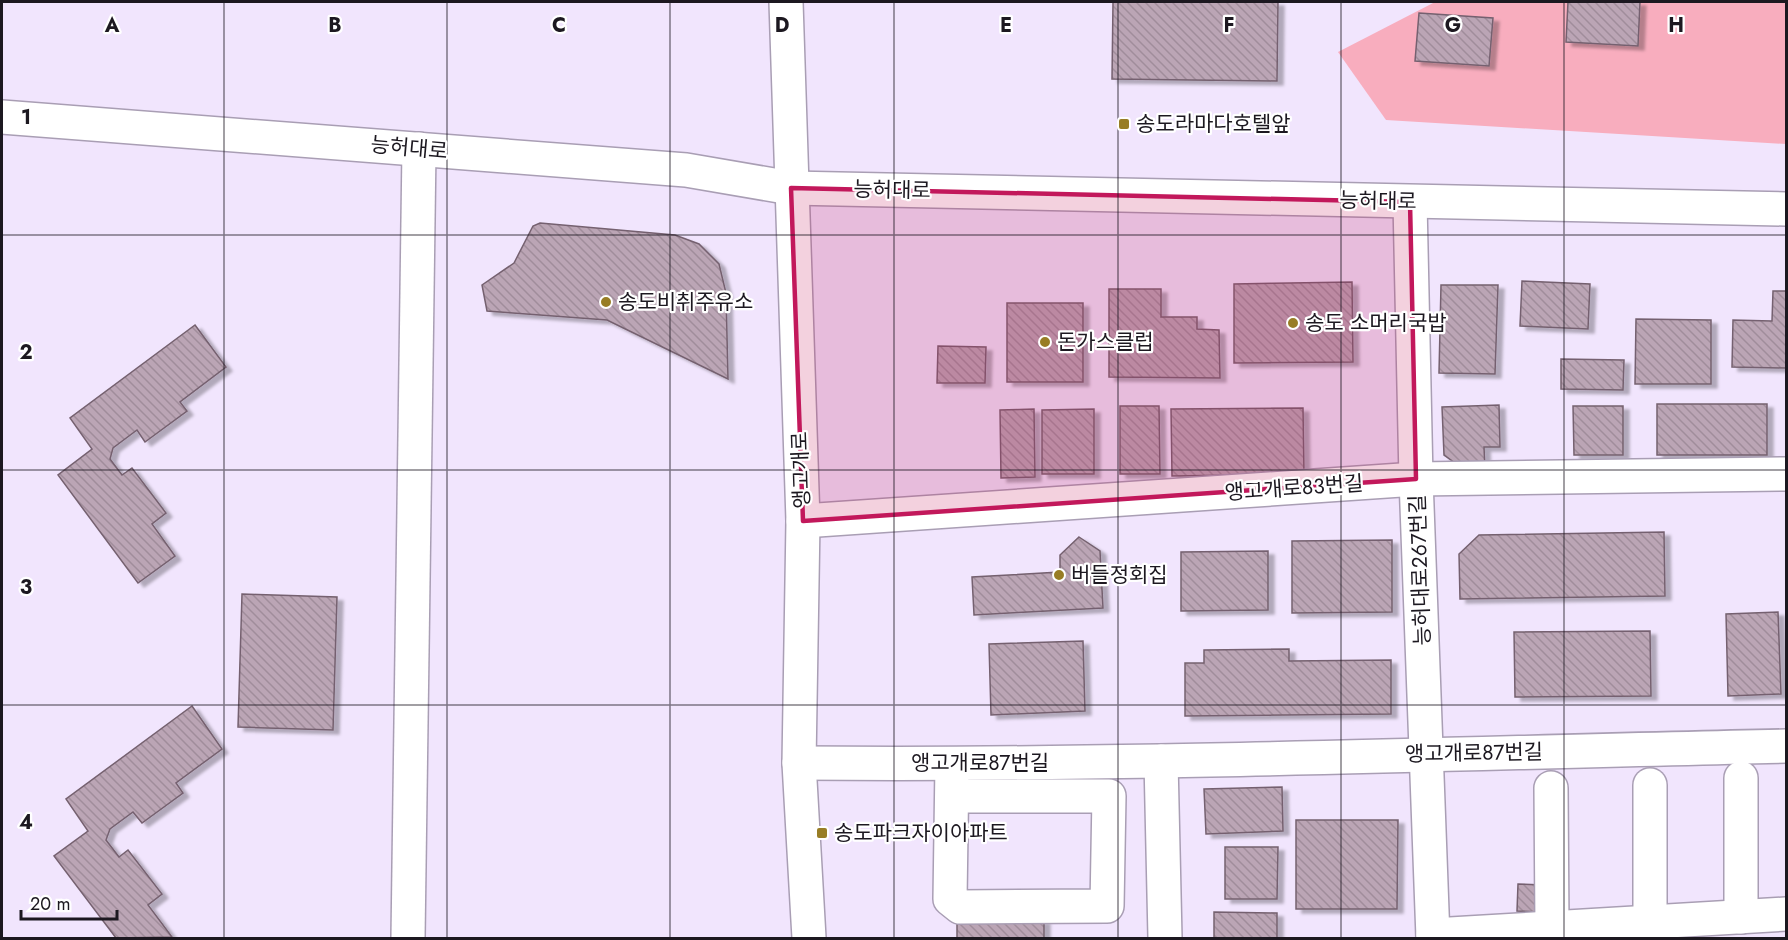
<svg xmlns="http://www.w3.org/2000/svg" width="1788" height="940" viewBox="0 0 1788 940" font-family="Jost,'Noto Sans KR',sans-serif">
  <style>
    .green { fill: #f8adbe }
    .building { fill: url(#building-back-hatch); stroke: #75616f; stroke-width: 1.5; filter: url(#shadow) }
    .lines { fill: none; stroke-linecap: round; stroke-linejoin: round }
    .minor-casing { stroke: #a99eb4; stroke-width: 36 }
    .major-casing { stroke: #a99eb4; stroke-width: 36 }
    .minor { stroke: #fff; stroke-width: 33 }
    .major { stroke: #fff; stroke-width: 33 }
    .marked { fill: #c2185b; fill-opacity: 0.2; stroke: #c2185b; stroke-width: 4.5; stroke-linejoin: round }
    .grid { fill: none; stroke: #1c1820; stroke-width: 1.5; stroke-opacity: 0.55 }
    .poi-dot { fill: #987d25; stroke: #fff; stroke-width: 2 }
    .labels { text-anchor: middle; stroke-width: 4.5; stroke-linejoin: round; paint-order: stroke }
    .poi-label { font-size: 21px; fill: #1c1820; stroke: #fff; text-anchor: start }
    .street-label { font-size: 21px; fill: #1c1820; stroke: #fff }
    .grid-label { font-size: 20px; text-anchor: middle; font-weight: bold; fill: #1c1820; stroke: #fff; stroke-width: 4.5; stroke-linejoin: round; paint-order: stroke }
  </style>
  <defs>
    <pattern id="building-back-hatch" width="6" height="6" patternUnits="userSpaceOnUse" patternTransform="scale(1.5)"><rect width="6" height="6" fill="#bba5b5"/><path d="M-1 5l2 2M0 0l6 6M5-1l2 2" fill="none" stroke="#a08d9b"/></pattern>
    <filter id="shadow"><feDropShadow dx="6" dy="4" stdDeviation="1.5" flood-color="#0004"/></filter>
  </defs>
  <rect width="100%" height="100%" fill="#f1e5fd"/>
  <!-- green -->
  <path class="green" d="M1435 2H1786V144L1386 120 1338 52Z"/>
  <!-- building -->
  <g class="building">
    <path d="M1113 2H1278L1277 81 1112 79Z"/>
    <path d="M1568 2H1640L1638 46 1566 42Z"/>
    <path d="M1419 13 1493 18 1489 66 1415 61Z"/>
    <path d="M540 223 675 235 699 244 719 264 726 293 728 379 607 320 487 311 482 285 514 263 533 226Z"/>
    <path d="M1522 281 1590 284 1588 329 1520 326Z"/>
    <path d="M1352 282 1353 362 1234 363V284Z"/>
    <path d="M1441 285H1498L1495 374 1439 373Z"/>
    <path d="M1109 289H1161V317H1197V329L1219 330 1220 378 1109 377Z"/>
    <path d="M1773 291H1786V368L1732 367 1733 320 1772 321Z"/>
    <rect x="1007" y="303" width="76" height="79"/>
    <path d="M1636 319 1711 320V384H1635Z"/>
    <path d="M195 325 226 367 180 402 187 411 145 442 137 430 113 448 110 459 122 475 132 468 166 513 152 524 175 556 138 583 58 475 92 449 70 418Z"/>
    <path d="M938 346 986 347 985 383H937Z"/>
    <path d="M1561 359 1624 360 1623 390 1561 389Z"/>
    <rect x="1657" y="404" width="110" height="51"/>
    <path d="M1499 405 1500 447H1484L1485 469 1465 470 1444 455 1442 407Z"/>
    <path d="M1120 406H1159L1160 474H1120Z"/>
    <path d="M1573 406H1623V455H1574Z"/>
    <path d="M1303 408 1304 474 1172 476 1171 409Z"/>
    <path d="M1034 409 1035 477 1001 478 1000 410Z"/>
    <path d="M1094 409V474H1042V410Z"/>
    <path d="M1664 532 1665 596 1460 599 1459 554 1479 535Z"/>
    <path d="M1079 537 1100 551 1103 608 974 615 972 577 1060 572V555Z"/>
    <path d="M1392 540V612L1292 613V541Z"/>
    <path d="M1268 551V610L1181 611V552Z"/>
    <path d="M242 594 337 597 333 730 238 727Z"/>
    <path d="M1778 612 1781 694 1728 696 1726 614Z"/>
    <path d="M1650 631 1651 696 1515 697 1514 632Z"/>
    <path d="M1083 641 1085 711 991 715 989 644Z"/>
    <path d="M1289 649V661L1391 660V714L1185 716V663H1204V650Z"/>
    <path d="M192 706 222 749 176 783 183 793 142 823 133 812 110 829 106 840 119 857 128 850 162 894 148 905 172 937 116 938 54 856 88 831 66 799Z"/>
    <path d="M1282 787 1283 831 1206 834 1204 789Z"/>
    <path d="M1296 820H1398L1397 909H1296Z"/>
    <path d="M1225 847H1278L1277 899H1225Z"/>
    <path d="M1518 884 1543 885 1541 912 1517 911Z"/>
    <path d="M1214 912 1277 913V938H1214Z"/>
    <path d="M1044 920V938H957V921Z"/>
  </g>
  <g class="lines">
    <defs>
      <g id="minor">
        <path d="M786 2 803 521 799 763 809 938"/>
        <path d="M1410 202 1416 479 1433 938"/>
        <path d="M803 521 1416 479 1786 474"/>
        <path d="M1161 761 1165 938"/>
        <path d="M799 763C1128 766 1458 753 1786 746"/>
        <path d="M1551 788 1552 928"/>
        <path d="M952 796H1109L1107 906 960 907 950 899 952 764"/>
        <path d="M1741 917V778"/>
        <path d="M1650 922V785"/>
        <path d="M1433 935 1786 914"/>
        <path d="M408 938 419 149"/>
      </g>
      <path id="major" d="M2 117 686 170 791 188 1786 209"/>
    </defs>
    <!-- minor casing -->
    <use href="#minor" class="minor-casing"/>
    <!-- major casing -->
    <use href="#major" class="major-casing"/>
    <!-- minor -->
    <use href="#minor" class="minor"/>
    <!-- major -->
    <use href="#major" class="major"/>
  </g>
  <!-- marked area -->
  <path class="marked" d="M791 188 1410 202 1416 479 803 521Z"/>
  <!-- grid -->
  <path class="grid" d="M224 2V938M447 2V938M670 2V938M894 2V938M1118 2V938M1341 2V938M1564 2V938M2 235H1786M2 470H1786M2 705H1786"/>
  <!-- markers -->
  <g class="poi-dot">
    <rect x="1118" y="118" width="12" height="12" rx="3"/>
    <circle cx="606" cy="302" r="6"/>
    <circle cx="1293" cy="323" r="6"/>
    <circle cx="1045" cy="342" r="6"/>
    <circle cx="1059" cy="575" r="6"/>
    <rect x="816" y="827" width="12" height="12" rx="3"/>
  </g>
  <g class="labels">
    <!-- poi labels -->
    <g class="poi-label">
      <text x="1136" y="131">송도라마다호텔앞</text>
      <text x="618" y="309">송도비취주유소</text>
      <text x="1305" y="330">송도 소머리국밥</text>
      <text x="1057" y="349">돈가스클럽</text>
      <text x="1071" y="582">버들정회집</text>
      <text x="834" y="840">송도파크자이아파트</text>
    </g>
    <!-- street labels -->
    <g class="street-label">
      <text transform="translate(409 148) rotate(5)" y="7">능허대로</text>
      <text transform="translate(892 190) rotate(1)" y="7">능허대로</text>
      <text transform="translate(1378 201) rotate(1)" y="7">능허대로</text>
      <text transform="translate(801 470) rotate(-92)" y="7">앵고개로</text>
      <text transform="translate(1294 488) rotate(-4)" y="7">앵고개로83번길</text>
      <text transform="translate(1420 570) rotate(-92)" y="7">능허대로267번길</text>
      <text transform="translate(1474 753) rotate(-1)" y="7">앵고개로87번길</text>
      <text x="980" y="770">앵고개로87번길</text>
    </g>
  </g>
  <g class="grid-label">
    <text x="112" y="32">A</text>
    <text x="335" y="32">B</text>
    <text x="559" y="32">C</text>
    <text x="782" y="32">D</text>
    <text x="1006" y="32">E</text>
    <text x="1229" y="32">F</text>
    <text x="1453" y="32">G</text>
    <text x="1676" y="32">H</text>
    <text x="26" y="124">1</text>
    <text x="26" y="359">2</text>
    <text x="26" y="594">3</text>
    <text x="26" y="829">4</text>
  </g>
  <!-- border -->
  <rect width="1788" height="940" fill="none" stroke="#1c1820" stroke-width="6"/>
  <!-- scale -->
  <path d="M21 910v9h96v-9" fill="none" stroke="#1c1820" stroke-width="3"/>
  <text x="30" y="910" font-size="18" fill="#1c1820" stroke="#ffffff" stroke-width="4.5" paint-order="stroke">20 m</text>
</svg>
